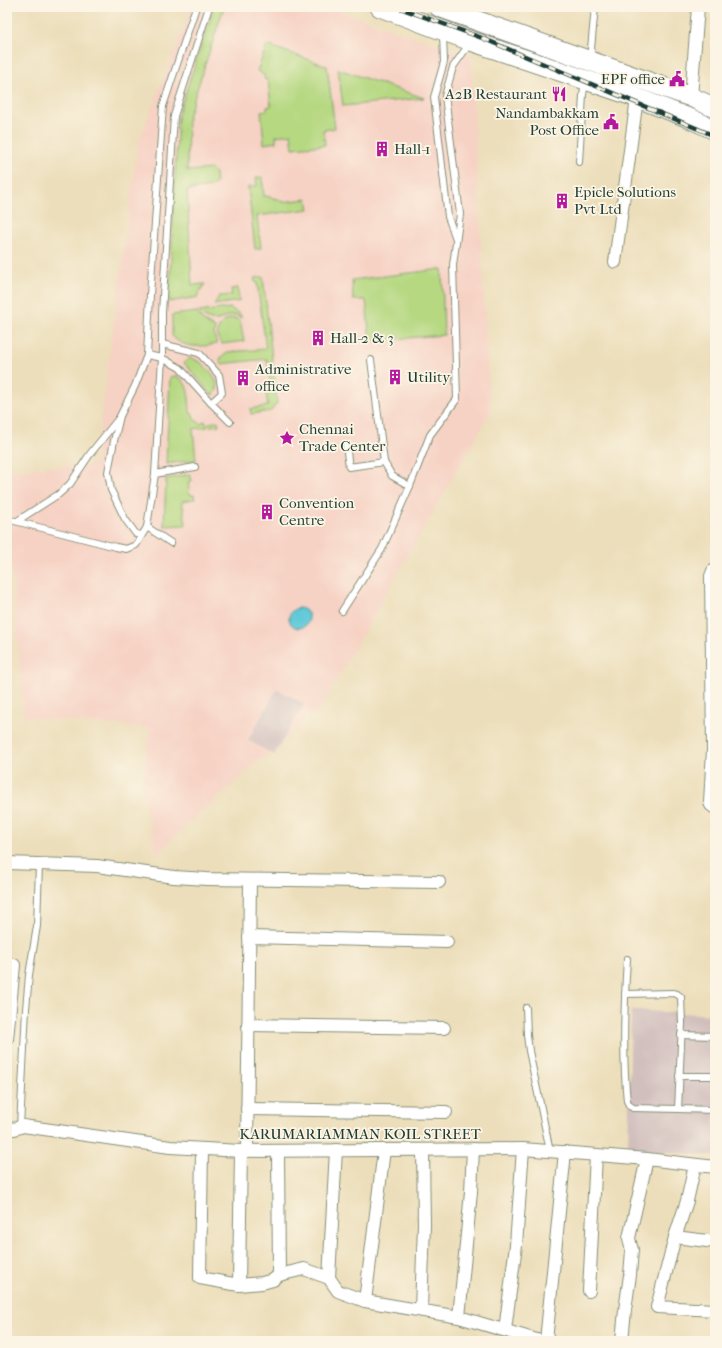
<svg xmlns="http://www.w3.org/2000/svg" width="722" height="1348" viewBox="0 0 722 1348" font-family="'IM FELL French Canon',serif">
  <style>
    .built { fill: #f6d2c4 }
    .industrial { fill: #d1bfbe }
    .green { fill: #b5d881; stroke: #6a8a5a }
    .water { fill: #5ec9d8; stroke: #3e8386 }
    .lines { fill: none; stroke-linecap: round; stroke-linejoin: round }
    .service-casing { stroke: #868e77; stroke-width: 8 }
    .minor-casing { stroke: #868e77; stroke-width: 14 }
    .primary-casing { stroke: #868e77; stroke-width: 21 }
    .service { stroke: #fff; stroke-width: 6 }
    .minor { stroke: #fff; stroke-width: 12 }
    .primary { stroke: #fff; stroke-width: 19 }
    .rail-casing { stroke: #1f3d34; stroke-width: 4.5 }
    .rail { stroke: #fcf5e5; stroke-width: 3; stroke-dasharray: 9; stroke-linecap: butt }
    .labels { text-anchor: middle; stroke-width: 3.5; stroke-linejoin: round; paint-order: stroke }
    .poi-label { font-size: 15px; fill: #1f3d34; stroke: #fcf5e5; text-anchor: start }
    .street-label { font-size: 15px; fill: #1f3d34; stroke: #fcf5e5 }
  </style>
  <rect width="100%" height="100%" fill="#fcf5e5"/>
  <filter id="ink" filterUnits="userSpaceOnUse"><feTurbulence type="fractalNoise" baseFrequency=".025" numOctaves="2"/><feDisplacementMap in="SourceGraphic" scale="8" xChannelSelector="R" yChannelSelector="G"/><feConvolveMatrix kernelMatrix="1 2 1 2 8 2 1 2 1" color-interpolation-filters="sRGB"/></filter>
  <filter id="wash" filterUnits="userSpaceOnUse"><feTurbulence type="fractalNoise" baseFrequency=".012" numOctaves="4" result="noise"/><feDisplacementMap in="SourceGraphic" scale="16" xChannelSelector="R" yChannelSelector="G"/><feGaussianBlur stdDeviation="0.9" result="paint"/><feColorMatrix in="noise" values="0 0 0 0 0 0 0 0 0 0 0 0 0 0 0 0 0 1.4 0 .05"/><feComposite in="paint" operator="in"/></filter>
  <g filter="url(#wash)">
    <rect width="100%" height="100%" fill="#ecdeba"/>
    <!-- built -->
    <path class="built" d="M192 7H330L471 57 490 413 321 707 190 822 157 855 141 785 150 728 24 717 7 513V470L95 464 138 142Z"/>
    <!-- industrial -->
    <g class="industrial">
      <path d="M277 689 304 704 274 755 248 740Z"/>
      <path d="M631 1010 715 1015V1156L628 1149Z"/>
    </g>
    <!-- green -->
    <g class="green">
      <path d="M214 7H224L188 117 187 171 211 169 215 173 216 183 212 187 187 190 192 285 205 284 198 294V297L169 302 178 115Z"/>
      <path d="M267 45 327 66 335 128 323 130 325 145 293 148 291 134 276 136V142L264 144 261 111 267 110V107L271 106 268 80H265L264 75 257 71Z"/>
      <path d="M338 69 424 98 343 106Z"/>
      <path d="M262 177 264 196C270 196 273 199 279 199L282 202 307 199 309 209 257 216 261 248 255 249 248 187 257 186 256 178Z"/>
      <path d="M442 269 444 335 370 341 366 300H353L352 280Z"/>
      <path d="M263 277 277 403 271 411 251 414 250 409 268 406 266 393 272 392 267 359 221 364 220 359 228 352 266 349 257 282H255L254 278Z"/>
      <path d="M238 288 239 301 214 305 219 296 232 295 231 289Z"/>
      <path d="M230 308 241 315V318C226 307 218 333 199 312Z"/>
      <path d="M197 312 202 320 215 328 214 334 217 344C201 347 184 349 172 336V315Z"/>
      <path d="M232 318 240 320 244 341 222 344C212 334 220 321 232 318Z"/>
      <path d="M189 358C204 359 228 387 212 395L184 363Z"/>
      <path d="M175 376C190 380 189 400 190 413L193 414 194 419 201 424 203 422 205 421 206 424 218 421 219 425 193 429 196 460 166 464 170 377Z"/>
      <path d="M190 474 192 481 188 482 190 495H194L195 499 182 501 186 525 164 526 166 479Z"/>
    </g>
    <!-- water -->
    <circle class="water" cx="299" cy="618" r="10"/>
  </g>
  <g filter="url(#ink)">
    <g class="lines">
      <defs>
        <g id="service">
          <path d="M443 34 444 62 434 97 448 217 456 239"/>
          <path d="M590 59 595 7"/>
          <path d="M579 162 583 95 585 82"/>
          <path d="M162 344 199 353 219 375 222 393 211 403"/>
          <path d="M147 355 162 358 180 368 211 403 230 422"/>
          <path d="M371 360 384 462"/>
          <path d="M346 445 349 467 384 462 392 476 410 486"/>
          <path d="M155 474 195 467"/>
          <path d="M7 519 116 547 126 549 136 545 147 527 155 474 162 358V313L174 116 209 7"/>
          <path d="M17 521 59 494 70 484 90 454 119 418"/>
          <path d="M147 527 171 543"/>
          <path d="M141 535 136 534 125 519 111 490 108 472 114 441 120 416 135 386 147 355 150 295 163 106 196 7"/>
          <path d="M342 611 382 549 410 486 430 435 457 399 453 265 460 214 445 96 453 67 470 43"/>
          <path d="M627 959C624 1006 622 1054 627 1101L629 1105 633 1108 678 1109"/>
          <path d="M625 994 673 993 677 994 681 997 682 1023 678 1109 715 1110"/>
          <path d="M526 1008 527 1035 529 1051 550 1151"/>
          <path d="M681 1035 715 1036"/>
          <path d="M679 1076H715"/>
          <path d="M20 1127 26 1009 29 975 37 926 39 864"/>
        </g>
        <g id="minor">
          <path d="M691 97 698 7"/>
          <path d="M615 262 637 98"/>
          <path d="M715 570 713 571 711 576 713 750 710 802 711 805 715 808"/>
          <path d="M7 863 97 866 174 877 207 879 439 882"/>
          <path d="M249 937 447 942"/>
          <path d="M7 964 14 965 7 1039"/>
          <path d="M248 1025 444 1028"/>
          <path d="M247 1109 446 1112"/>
          <path d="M7 1128 14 1129 23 1126 170 1147 241 1151 523 1149 647 1159 715 1167"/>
          <path d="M202 1149 200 1278 239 1285 241 1151"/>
          <path d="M247 1151 250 880"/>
          <path d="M278 1151 279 1275"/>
          <path d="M695 1165 687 1201 675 1237 657 1307 715 1310"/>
          <path d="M675 1237 715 1242"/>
          <path d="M329 1278 336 1150"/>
          <path d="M239 1285 262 1283 273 1280 279 1275 304 1269 329 1278 338 1291 365 1301 459 1317 540 1341"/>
          <path d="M589 1291 596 1155"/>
          <path d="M365 1301 384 1150"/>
          <path d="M421 1310 424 1225 423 1150"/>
          <path d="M459 1317 471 1192 473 1149"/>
          <path d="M505 1330 516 1245 523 1149"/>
          <path d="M546 1341 565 1152"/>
          <path d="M622 1341 625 1310 630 1275 632 1250 630 1243 629 1238 647 1159"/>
        </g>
        <g id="primary">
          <path d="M380 7 471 41 630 95 689 118 715 130"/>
          <path d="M439 7 691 97 715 108"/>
        </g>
      </defs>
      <!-- service casing -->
      <use href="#service" class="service-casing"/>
      <!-- minor casing -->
      <use href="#minor" class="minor-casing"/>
      <!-- primary casing -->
      <use href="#primary" class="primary-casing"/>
      <!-- service -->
      <use href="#service" class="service"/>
      <!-- minor -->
      <use href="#minor" class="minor"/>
      <!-- primary -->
      <use href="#primary" class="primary"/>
      <defs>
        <path id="rail" d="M397 7 482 38 715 136"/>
      </defs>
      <!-- rail casing -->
      <use href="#rail" class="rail-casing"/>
      <!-- rail -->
      <use href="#rail" class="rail"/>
    </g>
  </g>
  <!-- icons -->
  <defs>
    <symbol id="civic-bare" viewBox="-9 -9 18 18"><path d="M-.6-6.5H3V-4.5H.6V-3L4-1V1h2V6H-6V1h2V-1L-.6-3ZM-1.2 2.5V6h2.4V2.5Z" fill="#b5179e" stroke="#fcf5e5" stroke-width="2.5" paint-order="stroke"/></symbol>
    <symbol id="restaurant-bare" viewBox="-9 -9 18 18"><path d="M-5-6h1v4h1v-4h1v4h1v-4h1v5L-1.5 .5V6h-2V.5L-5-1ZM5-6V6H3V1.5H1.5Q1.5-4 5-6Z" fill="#b5179e" stroke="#fcf5e5" stroke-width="2.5" paint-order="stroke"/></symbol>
    <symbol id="building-bare" viewBox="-9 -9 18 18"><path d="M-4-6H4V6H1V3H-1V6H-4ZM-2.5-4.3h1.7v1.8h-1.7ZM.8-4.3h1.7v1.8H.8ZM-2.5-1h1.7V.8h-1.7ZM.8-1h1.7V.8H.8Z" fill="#b5179e" stroke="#fcf5e5" stroke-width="2.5" paint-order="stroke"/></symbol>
    <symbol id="sight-bare" viewBox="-9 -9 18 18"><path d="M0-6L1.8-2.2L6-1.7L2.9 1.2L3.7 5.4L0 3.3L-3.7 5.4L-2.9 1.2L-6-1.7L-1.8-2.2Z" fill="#b5179e" stroke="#fcf5e5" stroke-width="2.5" paint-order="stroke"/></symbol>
  </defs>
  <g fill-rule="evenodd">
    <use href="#civic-bare" x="666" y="68" width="22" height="22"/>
    <use href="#restaurant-bare" x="548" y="83" width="22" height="22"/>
    <use href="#civic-bare" x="600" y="111" width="22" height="22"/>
    <use href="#building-bare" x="371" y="138" width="22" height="22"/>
    <use href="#building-bare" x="551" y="190" width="22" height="22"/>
    <use href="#building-bare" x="307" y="327" width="22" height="22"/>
    <use href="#building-bare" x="384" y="366" width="22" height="22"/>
    <use href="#building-bare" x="232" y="367" width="22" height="22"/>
    <use href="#sight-bare" x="276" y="427" width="22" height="22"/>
    <use href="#building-bare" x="256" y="501" width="22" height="22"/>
  </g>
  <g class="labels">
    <!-- poi labels -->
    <g class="poi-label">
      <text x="665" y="84" text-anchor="end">EPF office</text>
      <text x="547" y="99" text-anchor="end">A2B Restaurant</text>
      <text x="599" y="118" text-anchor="end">Nandambakkam<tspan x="599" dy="17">Post Office</tspan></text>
      <text x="394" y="154">Hall-1</text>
      <text x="574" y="197">Epicle Solutions<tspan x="574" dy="17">Pvt Ltd</tspan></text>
      <text x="330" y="343">Hall-2 &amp; 3</text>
      <text x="255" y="374">Administrative<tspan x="255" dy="17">office</tspan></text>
      <text x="407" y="382">Utility</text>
      <text x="299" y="434">Chennai<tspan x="299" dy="17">Trade Center</tspan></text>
      <text x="279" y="508">Convention<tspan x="279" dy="17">Centre</tspan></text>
    </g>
    <!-- street labels -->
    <g class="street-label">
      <text x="360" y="1139">KARUMARIAMMAN KOIL STREET</text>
    </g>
  </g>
  <!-- margin -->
  <rect width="722" height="1348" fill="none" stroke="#fcf5e5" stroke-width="24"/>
</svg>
